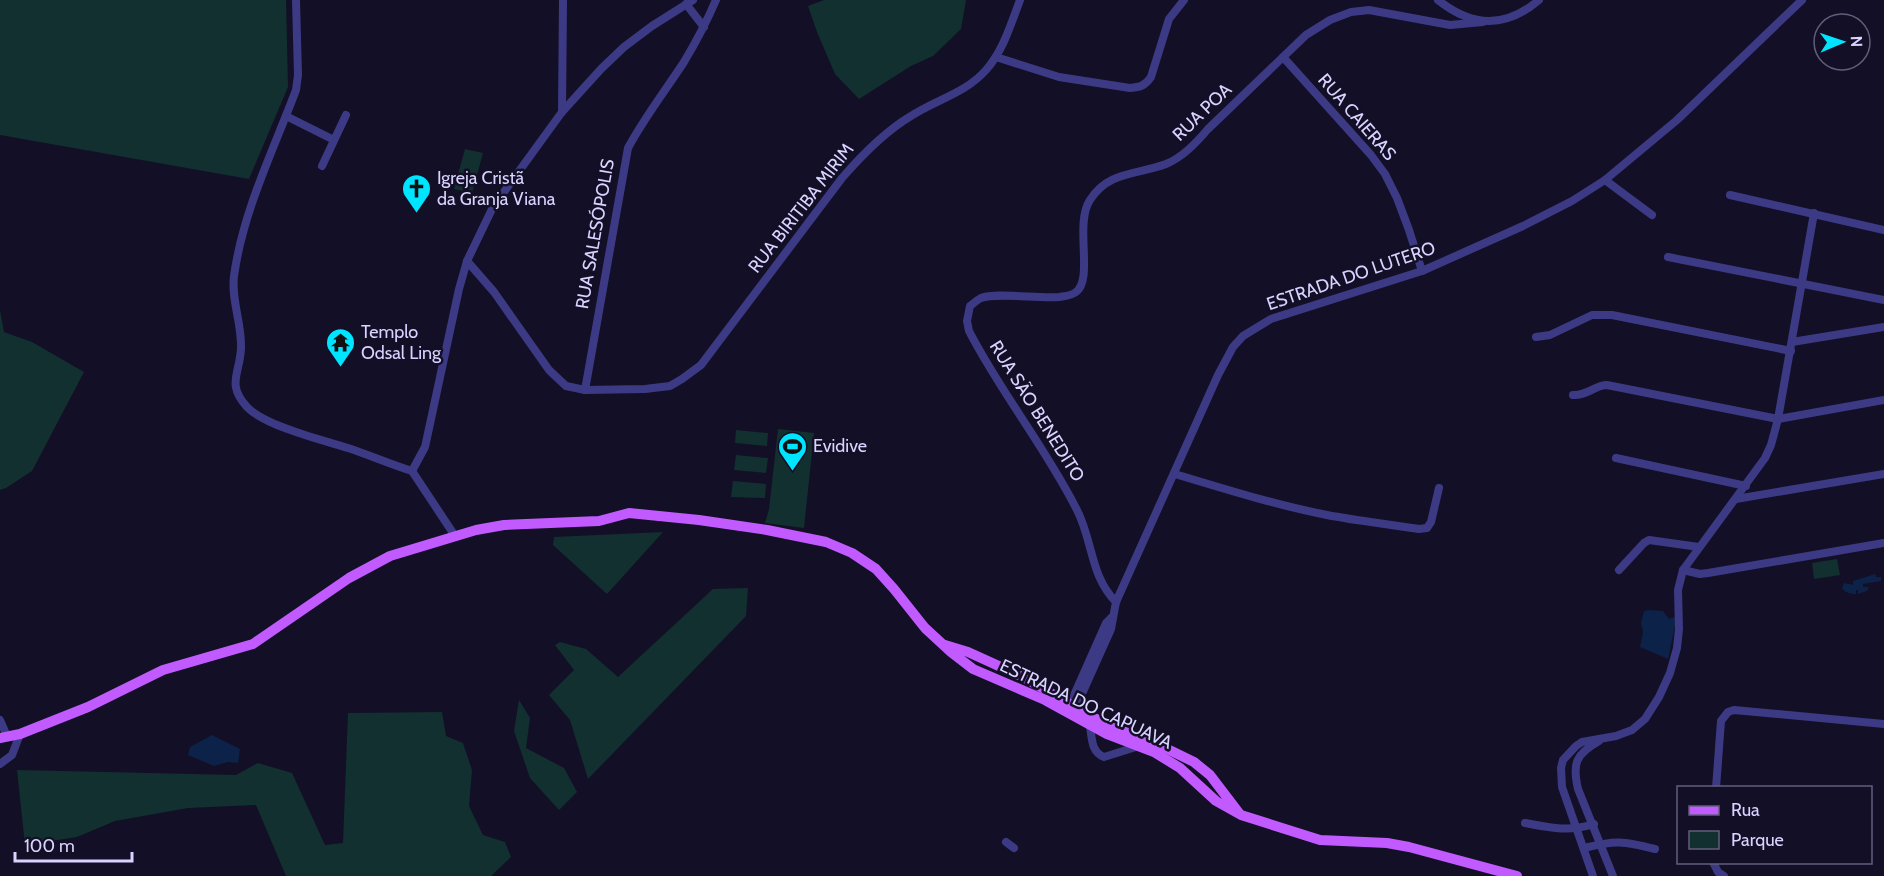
<svg xmlns="http://www.w3.org/2000/svg" width="1884" height="876" viewBox="0 0 1884 876" font-family="Cabin,sans-serif">
  <style>
    .green { fill: #12302f }
    .water { fill: #0c2248 }
    .lines { fill: none; stroke-linecap: round; stroke-linejoin: round }
    .minor { stroke: #3d3a85; stroke-width: 8 }
    .major { stroke: #c25bff; stroke-width: 10 }
    .labels { text-anchor: middle; stroke-width: 5; stroke-linejoin: round; paint-order: stroke }
    .street-label { font-size: 18px; fill: #d9d4ff; stroke: #130f26 }
    .poi-label { font-size: 18px; fill: #d9d4ff; stroke: #130f26; text-anchor: start }
  </style>
  <rect width="100%" height="100%" fill="#130f26"/>
  <!-- green -->
  <g class="green">
    <path d="M0 0H286L288 87 249 179 0 135Z"/>
    <path d="M824 0H966L961 29 933 56 911 66 859 99 835 74 817 32 808 6Z"/>
    <path d="M465 149 483 153 472 193 454 189Z"/>
    <path d="M0 310 4 332 32 342 84 372 32 471 6 488 0 490Z"/>
    <path d="M778 429 814 433 804 528 765 523 769 509Z"/>
    <path d="M736 430 768 433 767 446 735 443Z"/>
    <path d="M736 455 768 458 766 473 734 470Z"/>
    <path d="M733 481 766 484 765 498 731 497Z"/>
    <path d="M663 532 607 594 553 545 554 537Z"/>
    <path d="M1837 559 1840 575 1814 579 1812 563Z"/>
    <path d="M748 588 746 616 588 779 570 720 549 695 574 670 555 645 560 642 586 649 618 677 713 589Z"/>
    <path d="M519 700 530 718 526 748 564 768 577 792 559 810 530 778 514 731Z"/>
    <path d="M442 712 446 736 463 743 472 770 469 806 483 835 505 842 511 857 491 876H286L256 805 188 808 115 821 77 837 25 845 17 770 236 775 258 763 292 773 325 845 343 843 348 713Z"/>
  </g>
  <!-- water -->
  <g class="water">
    <path d="M1875 574 1876 577H1881V581L1863 584V587H1869L1867 591 1858 594V590H1856V594C1850 594 1847 593 1842 589L1844 583 1853 585V581Z"/>
    <path d="M1649 610 1663 611 1669 619 1677 616 1668 659 1640 647 1643 632 1641 623 1644 611Z"/>
    <path d="M212 735 240 749 238 763 228 762 214 766 188 755 190 747Z"/>
  </g>
  <g class="lines">
    <!-- minor -->
    <g class="minor">
      <path d="M296 0 298 75 296 90C273 151 243 211 234 276 231 300 242 324 241 348 240 374 226 384 247 407 265 426 322 440 348 448 369 455 390 464 412 471"/>
      <path d="M1438 0C1472 27 1505 29 1539 0"/>
      <path d="M686 4 704 27"/>
      <path d="M996 57 1059 77 1130 88C1140 87 1145 86 1151 77L1169 19 1184 0"/>
      <path d="M1283 57 1371 155 1385 174 1397 198 1409 230 1422 271"/>
      <path d="M562 112 563 0"/>
      <path d="M286 116 334 140"/>
      <path d="M322 166 346 115"/>
      <path d="M1605 180 1652 215"/>
      <path d="M1730 195 1884 230"/>
      <path d="M1668 257 1884 300"/>
      <path d="M467 261 494 292 549 370 566 386 585 390 645 389 670 386 682 379 701 365 842 178C862 155 884 132 911 116 935 100 966 93 986 70 1003 51 1011 24 1020 0"/>
      <path d="M1536 337 1550 335 1592 315H1612L1791 351"/>
      <path d="M1792 342 1884 327"/>
      <path d="M585 390 628 148C644 118 665 91 684 62 696 42 707 21 716 0"/>
      <path d="M1573 395C1587 396 1595 385 1607 385L1778 419 1884 400"/>
      <path d="M1616 458 1746 486"/>
      <path d="M412 471 425 447 459 289 467 261 493 207 562 112 601 69 624 47 652 26 693 0"/>
      <path d="M412 471 455 536"/>
      <path d="M1175 474C1225 489 1276 505 1327 515 1358 521 1389 524 1419 529L1427 528 1431 522 1439 488"/>
      <path d="M1736 499 1884 474"/>
      <path d="M1619 570 1644 543 1649 540 1699 547"/>
      <path d="M1683 570 1700 574 1708 573 1884 543"/>
      <path d="M1116 602C1090 576 1093 541 1077 510 1046 448 1001 393 969 331L967 321 970 306C974 303 977 300 981 298 996 292 1039 299 1059 297 1065 296 1071 296 1076 292 1094 279 1074 224 1090 200 1108 171 1137 175 1166 164 1183 157 1196 143 1208 129L1306 35 1330 20 1351 12 1369 10 1450 25 1483 22"/>
      <path d="M1070 704 1106 623 1112 617"/>
      <path d="M1076 707 1111 629 1116 602 1218 375 1233 347 1243 336 1271 319 1422 271 1523 226 1572 201 1605 180 1677 120 1802 0"/>
      <path d="M0 720 7 736"/>
      <path d="M1090 726C1092 738 1091 752 1104 757L1139 746"/>
      <path d="M1599 741C1576 754 1572 763 1578 789L1613 876"/>
      <path d="M0 764 12 755 20 734"/>
      <path d="M1716 788 1721 721 1728 712 1734 710 1884 724"/>
      <path d="M1525 823C1551 828 1568 832 1594 824"/>
      <path d="M1006 842 1014 848"/>
      <path d="M1584 848C1616 840 1623 841 1655 849"/>
      <path d="M1713 862 1718 872 1724 876"/>
      <path d="M1593 876 1562 787 1561 768 1563 760 1576 746 1582 742 1616 736 1632 730 1645 719 1659 697 1670 673 1677 648 1679 629 1678 590 1683 570 1765 458 1771 445 1778 419 1814 213"/>
    </g>
    <!-- major -->
    <g class="major">
      <path d="M945 645 968 652 1021 676 1107 725 1157 744 1194 762 1210 775 1239 813"/>
      <path d="M0 738 20 734 88 707 163 670 253 644 349 578 390 556 476 530 504 525 599 521 629 513 699 520 767 530 826 542 852 553 876 569 894 589 925 628 951 652 973 669 1045 700 1107 734 1154 752 1180 768 1216 801 1241 815 1320 840 1387 843 1409 847 1517 876"/>
    </g>
  </g>
  <!-- icons -->
  <defs>
    <symbol id="church-pin" viewBox="-11 -11 22 30"><path d="M0 17L-7.5 6A9.5 9.5 0 1 1 7.5 6Z" fill="#00e5ff" stroke="#130f26"/><path d="M-1.2-6h2.4v3.5h3.3v2.4h-3.3V6h-2.4V-.1h-3.3v-2.4h3.3Z" fill="#111"/></symbol>
    <symbol id="temple-pin" viewBox="-11 -11 22 30"><path d="M0 17L-7.5 6A9.5 9.5 0 1 1 7.5 6Z" fill="#00e5ff" stroke="#130f26"/><path d="M0-6L5-2H3V0L6.5 2.5H4V6H1.5V3h-3V6H-4V2.5H-6.5L-3 0V-2H-5Z" fill="#111"/></symbol>
    <symbol id="stadium-pin" viewBox="-11 -11 22 30"><path d="M0 17L-7.5 6A9.5 9.5 0 1 1 7.5 6Z" fill="#00e5ff" stroke="#130f26"/><path d="M0-5a6.5 5 0 1 0 0 10a6.5 5 0 1 0 0-10ZM-3.5-1.8h7v3.6h-7Z" fill="#111"/></symbol>
  </defs>
  <g fill-rule="evenodd">
    <use href="#church-pin" x="400" y="172" width="33" height="45"/>
    <use href="#temple-pin" x="324" y="326" width="33" height="45"/>
    <use href="#stadium-pin" x="776" y="430" width="33" height="45"/>
  </g>
  <g class="labels">
    <!-- street labels -->
    <g class="street-label">
      <text transform="translate(1202 112) rotate(-44)" y="6">RUA POA</text>
      <text transform="translate(1357 117) rotate(49)" y="6">RUA CAIERAS</text>
      <text transform="translate(801 208) rotate(-52)" y="6">RUA BIRITIBA MIRIM</text>
      <text transform="translate(595 234) rotate(-80)" y="6">RUA SALESÓPOLIS</text>
      <text transform="translate(1351 276) rotate(-19)" y="6">ESTRADA DO LUTERO</text>
      <text transform="translate(1037 411) rotate(58)" y="6">RUA SÃO BENEDITO</text>
      <text transform="translate(1086 704) rotate(25)" y="6">ESTRADA DO CAPUAVA</text>
    </g>
    <!-- poi labels -->
    <g class="poi-label">
      <text x="437" y="184">Igreja Cristã<tspan x="437" dy="21">da Granja Viana</tspan></text>
      <text x="361" y="338">Templo<tspan x="361" dy="21">Odsal Ling</tspan></text>
      <text x="813" y="452">Evidive</text>
    </g>
  </g>
  <!-- legend -->
  <rect x="1677" y="786" width="195" height="78" fill="#130f26" stroke="#625e7d" stroke-width="1.5"/>
  <rect x="1689" y="806" width="30" height="9" fill="#c25bff" stroke="#625e7d" stroke-width="1.5"/>
  <text x="1731" y="816" font-size="18" fill="#d9d4ff">Rua</text>
  <rect x="1689" y="831" width="30" height="18" fill="#12302f" stroke="#625e7d" stroke-width="1.5"/>
  <text x="1731" y="846" font-size="18" fill="#d9d4ff">Parque</text>
  <!-- north arrow -->
  <g transform="translate(1842 42) rotate(88)"><circle r="28" fill="#130f26" stroke="#625e7d" stroke-width="1.5"/>
  <path d="M0-4.5L10 22L0 15L-10 22Z" fill="#00e5ff"/>
  <text y="-9" font-size="16" font-weight="bold" text-anchor="middle" fill="#d9d4ff">N</text>
  </g>
  <!-- scale -->
  <path d="M15 852v9h117v-9" fill="none" stroke="#d9d4ff" stroke-width="3"/>
  <text x="24" y="852" font-size="18" fill="#d9d4ff" stroke="#130f26" stroke-width="4.5" paint-order="stroke">100 m</text>
</svg>
